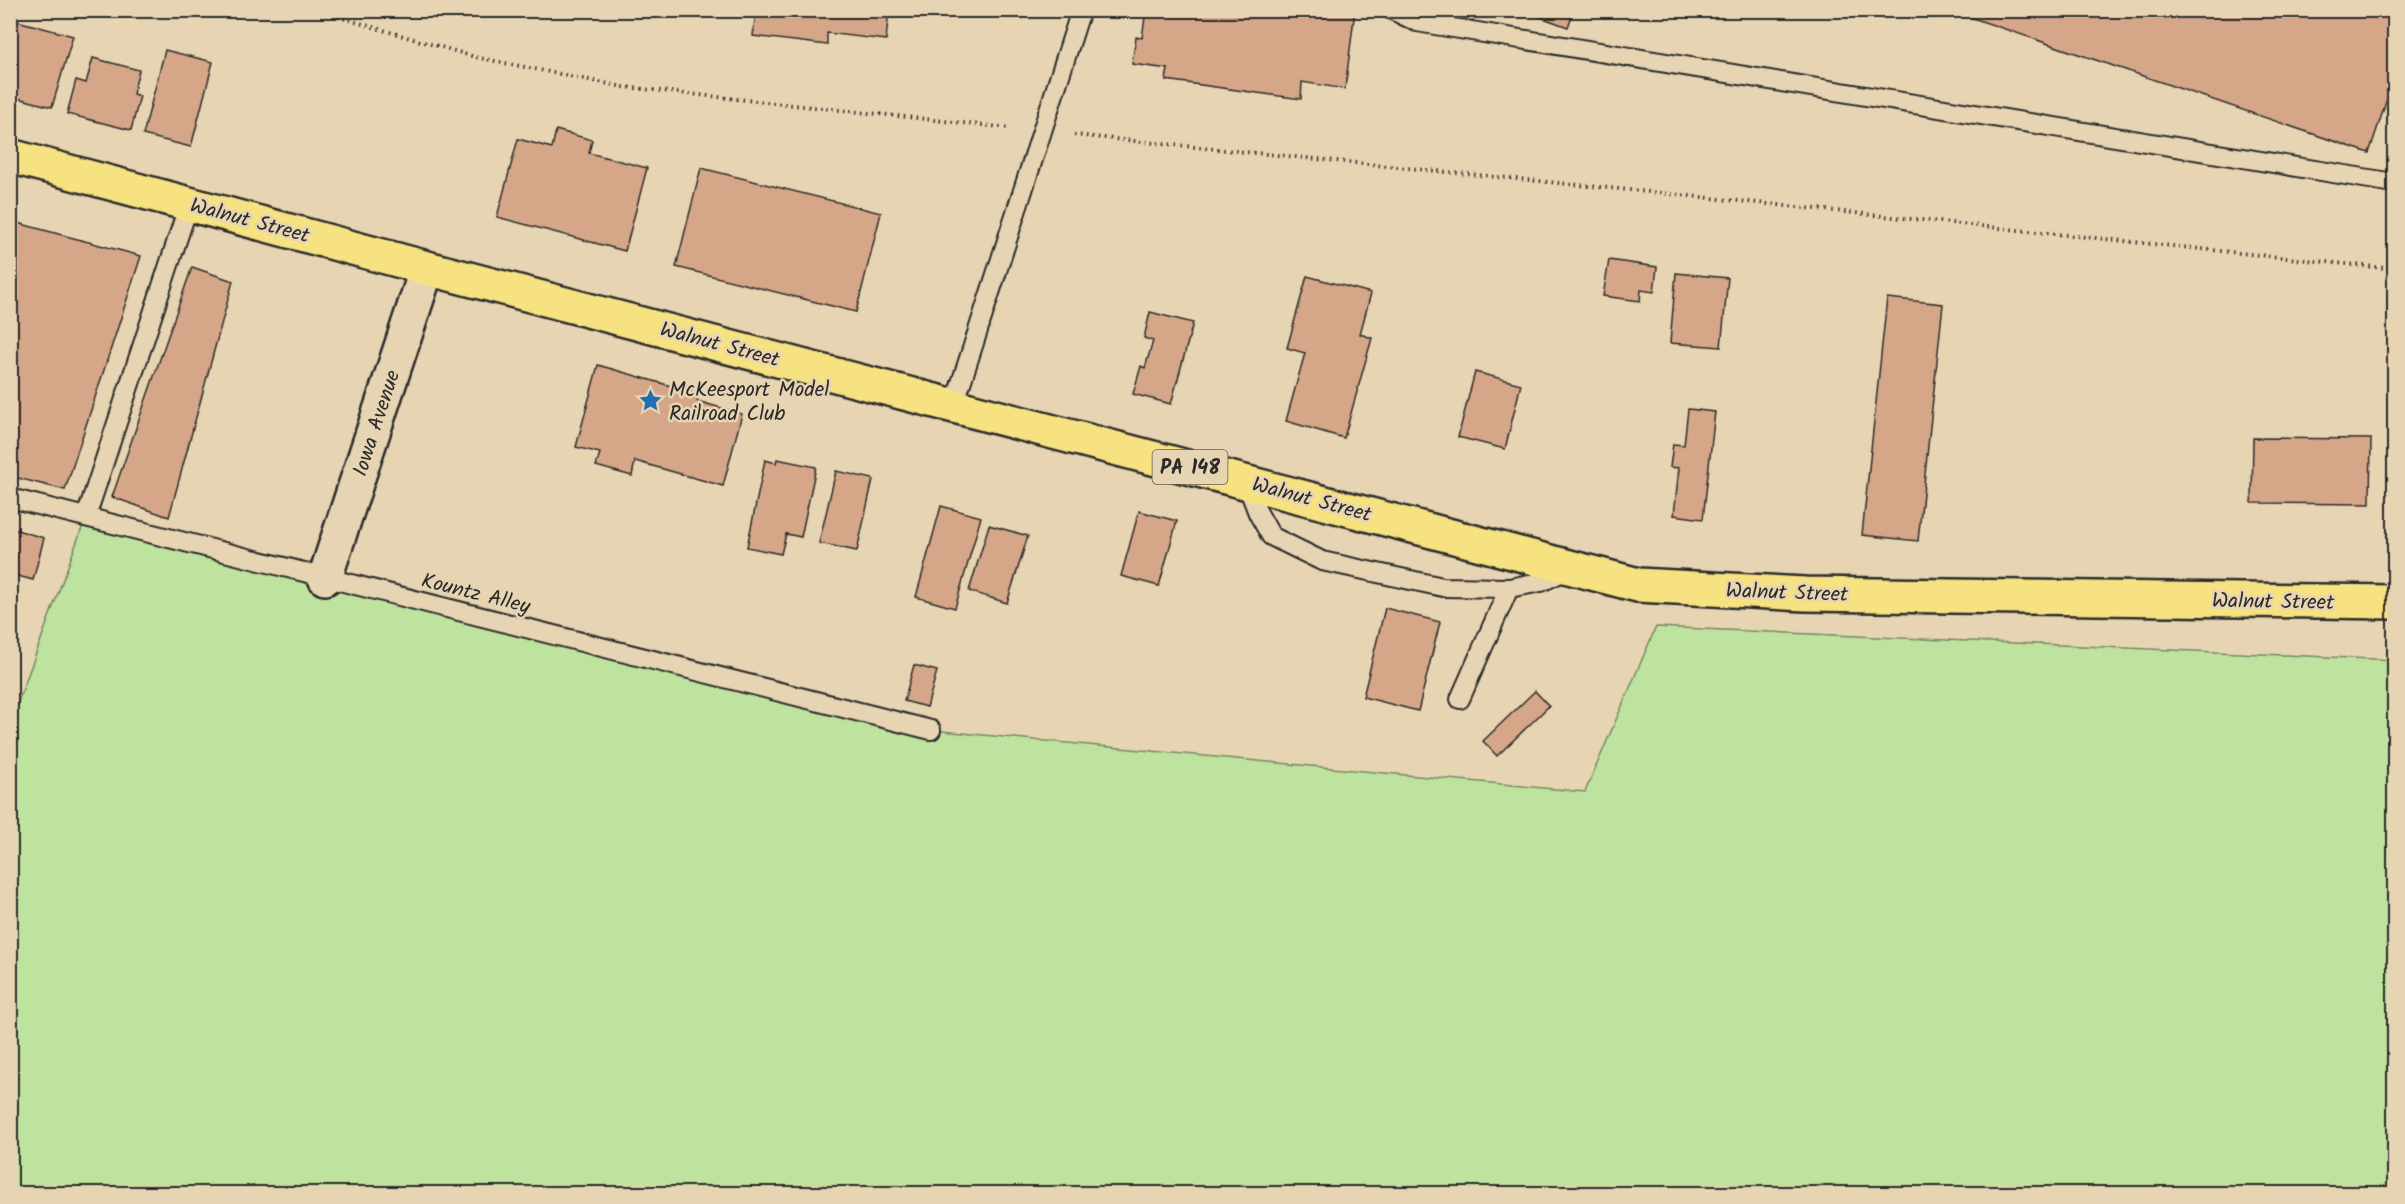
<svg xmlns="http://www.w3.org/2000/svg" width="2405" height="1204" viewBox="0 0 2405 1204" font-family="Kalam,sans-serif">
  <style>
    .green { fill: #bee39e; stroke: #748764; stroke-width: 1.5 }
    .building { fill: #d6a689; stroke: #2b2b2b; stroke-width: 1.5 }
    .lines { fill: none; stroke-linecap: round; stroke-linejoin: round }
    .service-casing { stroke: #2b2b2b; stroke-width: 22 }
    .minor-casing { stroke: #2b2b2b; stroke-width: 38 }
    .primary-casing { stroke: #2b2b2b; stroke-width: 38 }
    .path { stroke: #2b2b2b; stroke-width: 4; stroke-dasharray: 1.5 4.5; stroke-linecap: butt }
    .service { stroke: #e7d4b2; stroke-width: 18 }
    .minor { stroke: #e7d4b2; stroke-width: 33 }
    .primary { stroke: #f7e281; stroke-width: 33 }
    .labels { text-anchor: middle; stroke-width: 5; stroke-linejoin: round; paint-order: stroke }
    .shield { fill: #e7d4b2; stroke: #635e54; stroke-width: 1.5 }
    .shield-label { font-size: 20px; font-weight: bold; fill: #2b2b2b }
    .street-label { font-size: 21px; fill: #2b2b2b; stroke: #e7d4b2 }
    .poi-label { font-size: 21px; fill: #2b2b2b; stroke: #e7d4b2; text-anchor: start }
  </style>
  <rect width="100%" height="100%" fill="#e7d4b2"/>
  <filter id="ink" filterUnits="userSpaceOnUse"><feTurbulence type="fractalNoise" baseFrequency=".0167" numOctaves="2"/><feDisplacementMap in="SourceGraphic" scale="12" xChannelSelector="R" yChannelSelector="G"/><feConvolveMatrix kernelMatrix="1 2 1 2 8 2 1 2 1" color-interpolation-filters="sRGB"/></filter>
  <g filter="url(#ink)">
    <!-- green -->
    <path class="green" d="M86 517 931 730 1585 792 1656 627 2394 660V1193H11L10 724Z"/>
    <!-- building -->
    <g class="building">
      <path d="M756 10H889L886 40 827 33V45L753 36Z"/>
      <path d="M1146 10H1355L1345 89 1302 82 1301 99 1166 80 1168 69 1132 64 1136 37 1142 38Z"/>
      <path d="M1521 10H1574L1568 27Z"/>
      <path d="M1949 10H2394V78L2369 153Z"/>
      <path d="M10 19 73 36 52 107 10 96Z"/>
      <path d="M165 50 213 62 191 147 143 135Z"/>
      <path d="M93 58 139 70 133 94 140 96 131 130 67 114 76 80 86 83Z"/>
      <path d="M556 130 592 140 589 153 647 168 625 251 497 217 518 139 552 148Z"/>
      <path d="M701 168 881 213 856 312 676 267Z"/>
      <path d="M10 221 141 256 65 490 10 476Z"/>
      <path d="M1609 260 1657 267 1654 292 1641 290 1640 301 1603 296Z"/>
      <path d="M192 267 233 281 169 517 112 497Z"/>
      <path d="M1676 273 1728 278 1721 347 1670 343Z"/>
      <path d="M1307 276 1371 293 1360 334 1372 338 1344 438 1286 421 1305 353 1287 348Z"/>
      <path d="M1887 298 1943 304 1918 541 1862 535Z"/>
      <path d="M1150 312 1193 323 1171 404 1133 394 1141 366 1145 368 1153 341 1144 338Z"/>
      <path d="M598 365 699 394 697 401 742 414 723 486 635 461 632 476 596 466 600 453 576 447Z"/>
      <path d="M1475 372 1521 384 1505 449 1458 437Z"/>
      <path d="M1688 409 1715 412 1703 519 1674 515 1679 468 1670 467 1673 444 1684 445Z"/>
      <path d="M2253 438 2371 439 2370 504 2252 503Z"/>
      <path d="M777 459 816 467 801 537 786 534 781 554 747 547 765 460 776 463Z"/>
      <path d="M836 471 873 479 857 551 819 543Z"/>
      <path d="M941 506 981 517 955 608 916 597Z"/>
      <path d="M1139 511 1177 521 1159 586 1121 576Z"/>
      <path d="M989 525 1028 536 1007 603 969 591Z"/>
      <path d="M10 528 44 538 33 580 10 574Z"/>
      <path d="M1385 608 1440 622 1418 711 1363 697Z"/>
      <path d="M914 665 937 671 927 707 904 701Z"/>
      <path d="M1535 691 1549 706 1497 756 1483 741Z"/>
    </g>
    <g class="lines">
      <defs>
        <g id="service">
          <path d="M1392 10 1417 22 2394 183"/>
          <path d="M954 405 1081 10"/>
          <path d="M1246 482 1258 513 1271 536 1322 561 1443 587 1509 588 1541 582 1571 568"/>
          <path d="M10 498 931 730"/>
          <path d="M86 517 189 204"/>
          <path d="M1460 699 1509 588"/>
        </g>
        <path id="minor" d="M325 578 427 268"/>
        <path id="primary" d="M10 156 427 268 1638 585 1805 594 2394 602"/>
      </defs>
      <!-- service casing -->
      <use href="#service" class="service-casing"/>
      <!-- minor casing -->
      <use href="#minor" class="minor-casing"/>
      <!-- primary casing -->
      <use href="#primary" class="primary-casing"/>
      <!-- path -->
      <g class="path">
        <path d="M315 10 475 57 624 87 1010 128"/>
        <path d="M1074 135 1710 198 2394 269"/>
      </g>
      <!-- service -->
      <use href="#service" class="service"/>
      <!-- minor -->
      <use href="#minor" class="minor"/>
      <!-- primary -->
      <use href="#primary" class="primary"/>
    </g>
  </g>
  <!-- icons -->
  <defs>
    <symbol id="sight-bare" viewBox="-9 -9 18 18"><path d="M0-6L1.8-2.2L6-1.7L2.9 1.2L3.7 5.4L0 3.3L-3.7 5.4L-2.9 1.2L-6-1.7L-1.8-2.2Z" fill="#1f6fb2" stroke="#e7d4b2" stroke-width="2.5" paint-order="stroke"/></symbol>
  </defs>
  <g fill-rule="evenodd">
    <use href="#sight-bare" x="634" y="384" width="33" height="33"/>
  </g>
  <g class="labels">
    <!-- shield labels -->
    <rect class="shield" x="1152.5" y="450" width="75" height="34" rx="4.5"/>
    <g class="shield-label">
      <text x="1190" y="474">PA 148</text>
    </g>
    <!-- street labels -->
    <g class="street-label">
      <text transform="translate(250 220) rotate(15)" y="7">Walnut Street</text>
      <text transform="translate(720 344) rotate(15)" y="7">Walnut Street</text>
      <text transform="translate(376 423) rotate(-72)" y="7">Iowa Avenue</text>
      <text transform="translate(1312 499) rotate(15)" y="7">Walnut Street</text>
      <text transform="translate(1787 592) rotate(2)" y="7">Walnut Street</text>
      <text transform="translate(476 593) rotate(14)" y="7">Kountz Alley</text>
      <text transform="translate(2273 601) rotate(1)" y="7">Walnut Street</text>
    </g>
    <!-- poi labels -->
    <g class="poi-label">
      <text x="669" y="396">McKeesport Model<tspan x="669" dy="24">Railroad Club</tspan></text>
    </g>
  </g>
  <!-- margin -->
  <rect width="2405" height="1204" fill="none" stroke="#e7d4b2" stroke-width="36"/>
  <rect x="18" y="18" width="2369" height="1168" fill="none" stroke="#2b2b2b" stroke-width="2" filter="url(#ink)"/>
</svg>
